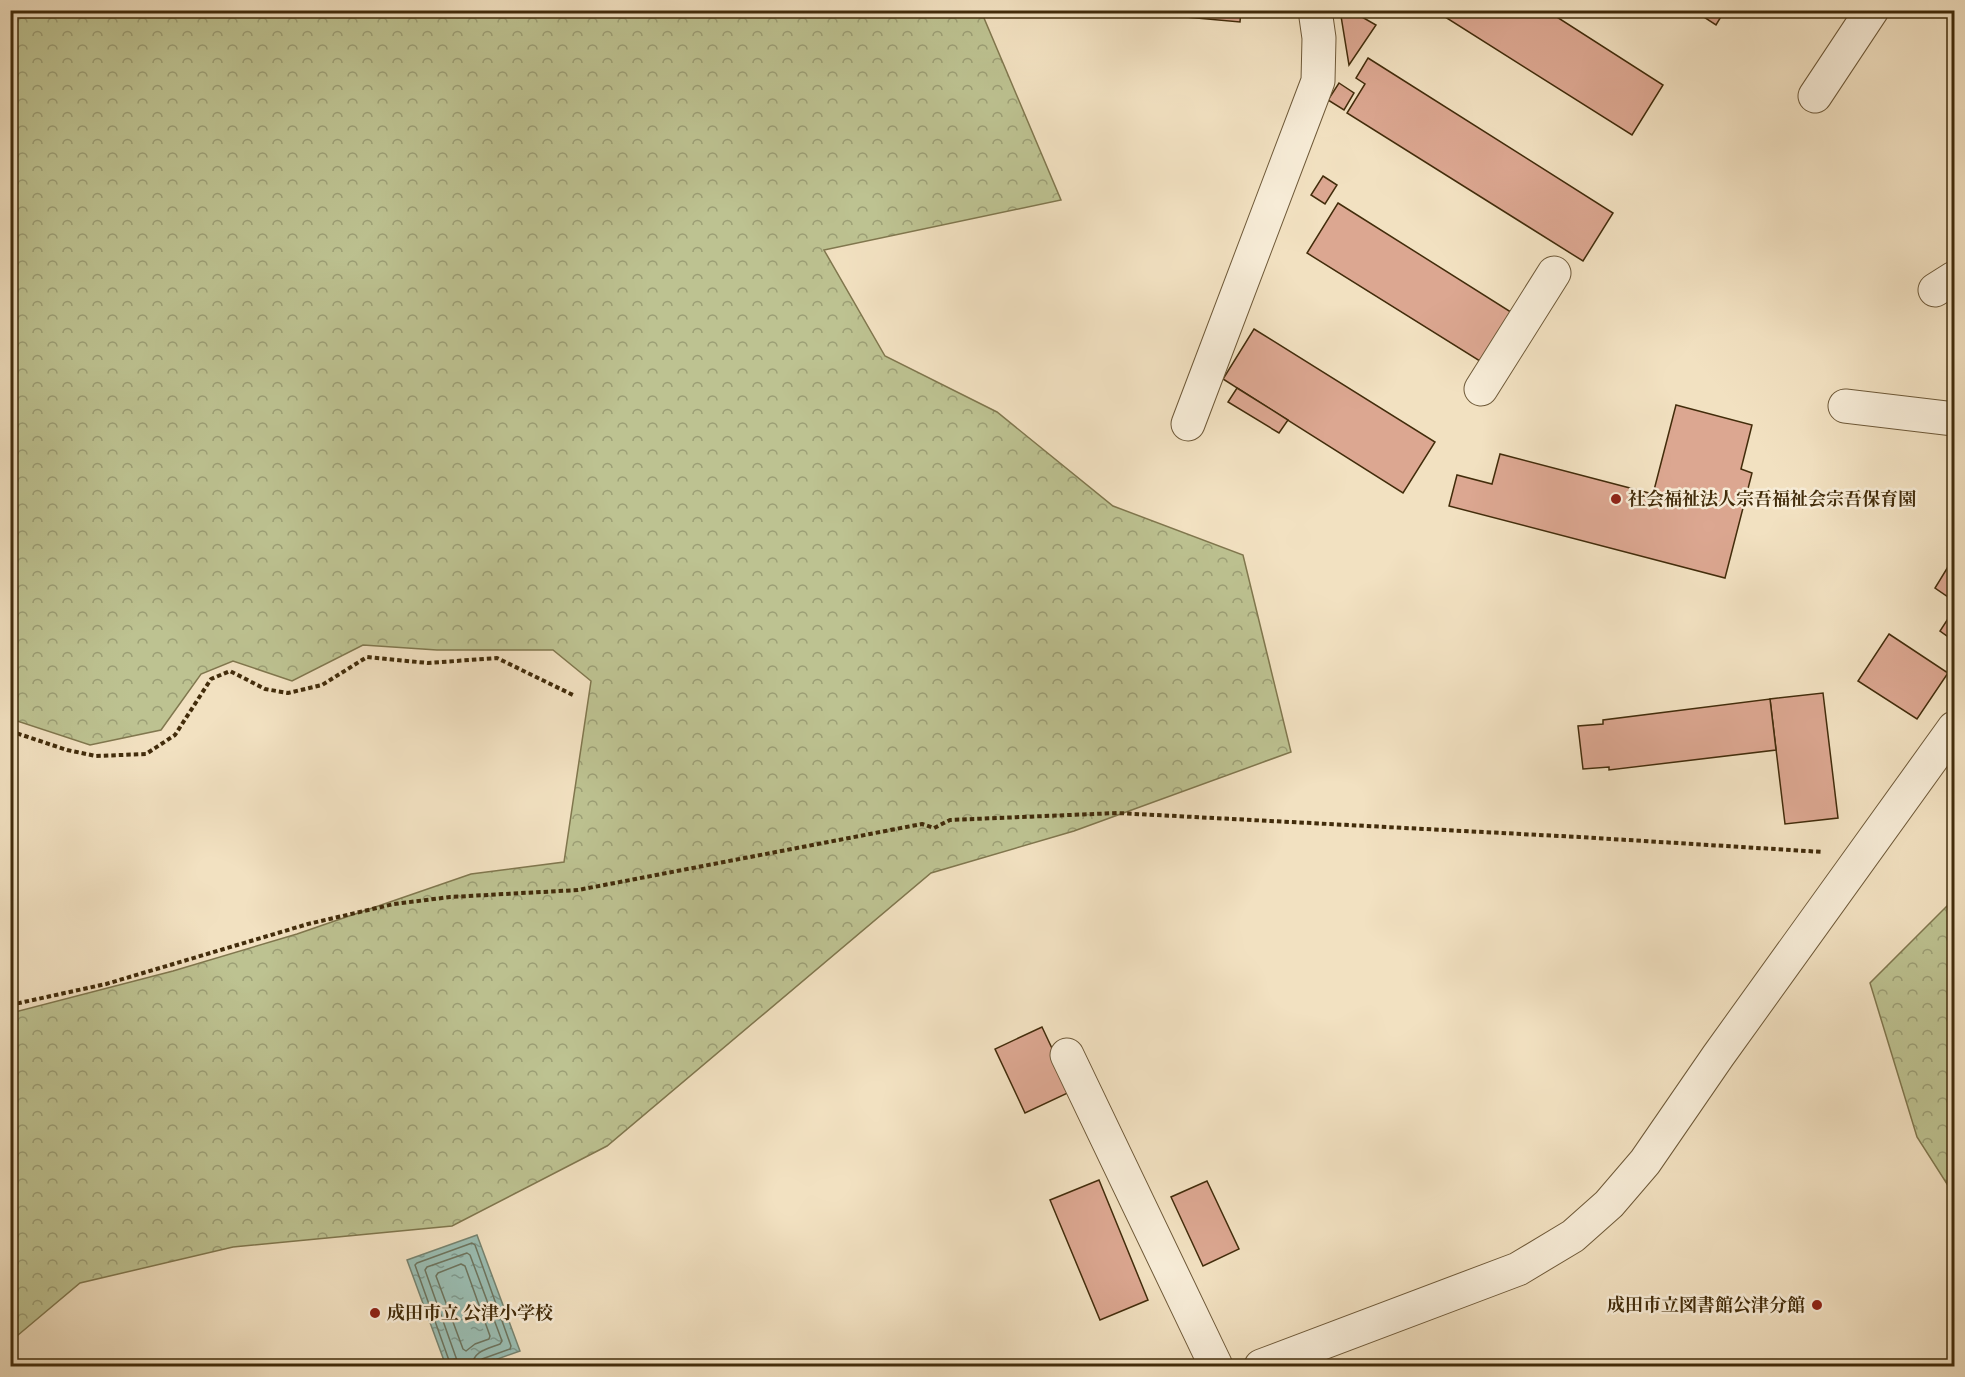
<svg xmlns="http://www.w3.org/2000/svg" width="1965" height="1377" viewBox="0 0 1965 1377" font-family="'Gentium Book Plus','Noto Serif JP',serif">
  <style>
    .forest { fill: url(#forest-crowns); stroke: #80774e; stroke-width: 1.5 }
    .water { fill: url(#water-ripples); stroke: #778470; stroke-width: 1.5 }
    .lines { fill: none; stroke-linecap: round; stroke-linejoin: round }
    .shore { stroke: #6e755f; stroke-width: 1.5 }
    .building { fill: #dca791; stroke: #422c0b; stroke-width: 1.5 }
    .minor-casing { stroke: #6e5938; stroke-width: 35 }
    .path { stroke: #422c0b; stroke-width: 4; stroke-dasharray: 4.5 3; stroke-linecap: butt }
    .minor { stroke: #f7ecd7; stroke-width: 33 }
    .poi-dot { fill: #8f2418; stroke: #f7ecd7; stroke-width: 2 }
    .labels { text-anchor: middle; stroke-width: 5; stroke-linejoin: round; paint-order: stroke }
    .poi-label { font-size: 18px; font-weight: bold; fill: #422c0b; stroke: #f7ecd7; text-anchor: start }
  </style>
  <defs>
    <pattern id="forest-crowns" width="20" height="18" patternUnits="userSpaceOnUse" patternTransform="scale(1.5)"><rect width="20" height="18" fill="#bdc291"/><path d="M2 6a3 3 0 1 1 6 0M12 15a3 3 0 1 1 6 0" fill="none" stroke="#9b9e75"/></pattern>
    <pattern id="water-ripples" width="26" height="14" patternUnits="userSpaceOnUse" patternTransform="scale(1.5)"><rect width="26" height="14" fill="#9bbeb3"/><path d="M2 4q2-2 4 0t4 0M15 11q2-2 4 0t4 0" fill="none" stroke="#809b90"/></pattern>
  </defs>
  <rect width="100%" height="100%" fill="#f2e1c1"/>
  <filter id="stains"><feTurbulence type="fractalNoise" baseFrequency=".00333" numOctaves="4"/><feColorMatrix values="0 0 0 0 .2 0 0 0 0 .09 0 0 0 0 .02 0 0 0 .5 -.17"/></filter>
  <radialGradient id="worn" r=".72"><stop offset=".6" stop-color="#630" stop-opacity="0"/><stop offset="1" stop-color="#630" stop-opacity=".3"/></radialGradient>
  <!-- forest -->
  <g class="forest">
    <path d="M11 10 981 11 1061 200 824 250 885 356 997 412 1113 506 1243 555 1291 752 1074 831 931 873 607 1146 452 1226 233 1247 80 1283 11 1341V1013L173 971 297 934 471 874 564 862 591 681 553 650H437L363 645 292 681 233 661 201 674 161 730 90 745 11 719Z"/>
    <path d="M1954 899V1195L1917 1137 1870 983Z"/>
  </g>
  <!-- water -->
  <path class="water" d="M477 1235 520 1351 478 1366H446L407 1260Z"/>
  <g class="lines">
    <!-- shore -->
    <g class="shore">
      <path d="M461 1264 465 1266 490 1336 489 1339 475 1344 466 1351 463 1349 436 1276 438 1273Z"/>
      <path d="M451 1366 415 1265 417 1263 472 1243 475 1245 511 1346 510 1349 482 1359 479 1366"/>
      <path d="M459 1366 425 1270 427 1267 467 1253 470 1255 502 1341 500 1344C487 1349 473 1351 472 1366"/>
    </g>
  </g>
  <!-- building -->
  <g class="building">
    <path d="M1143 10H1241L1240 22 1142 13Z"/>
    <path d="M1434 10H1546L1663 85 1632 135Z"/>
    <path d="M1693 10H1725L1716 25Z"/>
    <path d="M1355 13 1376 25 1349 65 1341 16Z"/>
    <path d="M1368 58 1613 213 1583 261 1347 113 1365 84 1356 78Z"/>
    <path d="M1339 83 1354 93 1344 110 1328 100Z"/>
    <path d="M1323 176 1337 185 1325 204 1311 195Z"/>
    <path d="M1338 203 1514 314 1483 363 1307 253Z"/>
    <path d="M1254 329 1435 442 1403 493 1223 379Z"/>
    <path d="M1237 388 1288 420 1279 433 1228 402Z"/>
    <path d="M1676 405 1752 425 1741 469 1752 473 1725 578 1449 506 1457 475 1492 484 1500 454 1653 494Z"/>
    <path d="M1954 557V601L1935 588Z"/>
    <path d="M1953 611 1954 612V641L1940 631Z"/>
    <path d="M1889 634 1948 673 1917 719 1858 681Z"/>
    <path d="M1823 693 1838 818 1785 824 1770 699Z"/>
    <path d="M1770 699 1776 750 1609 770V767L1583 769 1578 726 1603 724V720Z"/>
    <path d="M1042 1027 1072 1091 1025 1113 995 1049Z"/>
    <path d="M1099 1180 1148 1300 1100 1320 1050 1200Z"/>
    <path d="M1207 1181 1239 1249 1203 1266 1171 1197Z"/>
  </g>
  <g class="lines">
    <defs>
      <g id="minor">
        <path d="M1815 96 1872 10"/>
        <path d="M1935 290 1954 278"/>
        <path d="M1481 389 1554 273"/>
        <path d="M1845 406 1954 419"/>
        <path d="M1188 424 1318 81 1319 38 1315 10"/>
        <path d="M1067 1055 1216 1366"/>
        <path d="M1261 1366 1518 1269 1573 1236 1609 1204 1645 1162 1718 1056 1954 728"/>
      </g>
    </defs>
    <!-- minor casing -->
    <use href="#minor" class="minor-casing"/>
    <!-- path -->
    <g class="path">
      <path d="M10 731 67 750 96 756 146 754 175 735 211 679 230 671 265 689 288 693 322 685 367 657 428 663 497 658 575 696"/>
      <path d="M10 1005 106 984 308 924 394 904 450 897 578 890 922 824 934 828 950 820 1117 813 1579 837 1823 852"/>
    </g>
    <!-- minor -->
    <use href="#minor" class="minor"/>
  </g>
  <!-- markers -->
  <g class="poi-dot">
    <circle cx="1616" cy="499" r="6"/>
    <circle cx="1817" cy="1305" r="6"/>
    <circle cx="375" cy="1313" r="6"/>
  </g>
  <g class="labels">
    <!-- poi labels -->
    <g class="poi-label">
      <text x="1628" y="505">社会福祉法人宗吾福祉会宗吾保育園</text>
      <text x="1805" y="1311" text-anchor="end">成田市立図書館公津分館</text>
      <text x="387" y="1319">成田市立 公津小学校</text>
    </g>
  </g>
  <!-- margin -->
  <rect width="1965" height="1377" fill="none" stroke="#f2e1c1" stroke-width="36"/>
  <rect x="12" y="12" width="1941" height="1353" fill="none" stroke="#422c0b" stroke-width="3"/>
  <rect x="18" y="18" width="1929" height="1341" fill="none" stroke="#422c0b" stroke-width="1.5"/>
  <rect width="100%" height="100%" filter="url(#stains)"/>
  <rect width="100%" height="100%" fill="url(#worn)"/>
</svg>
